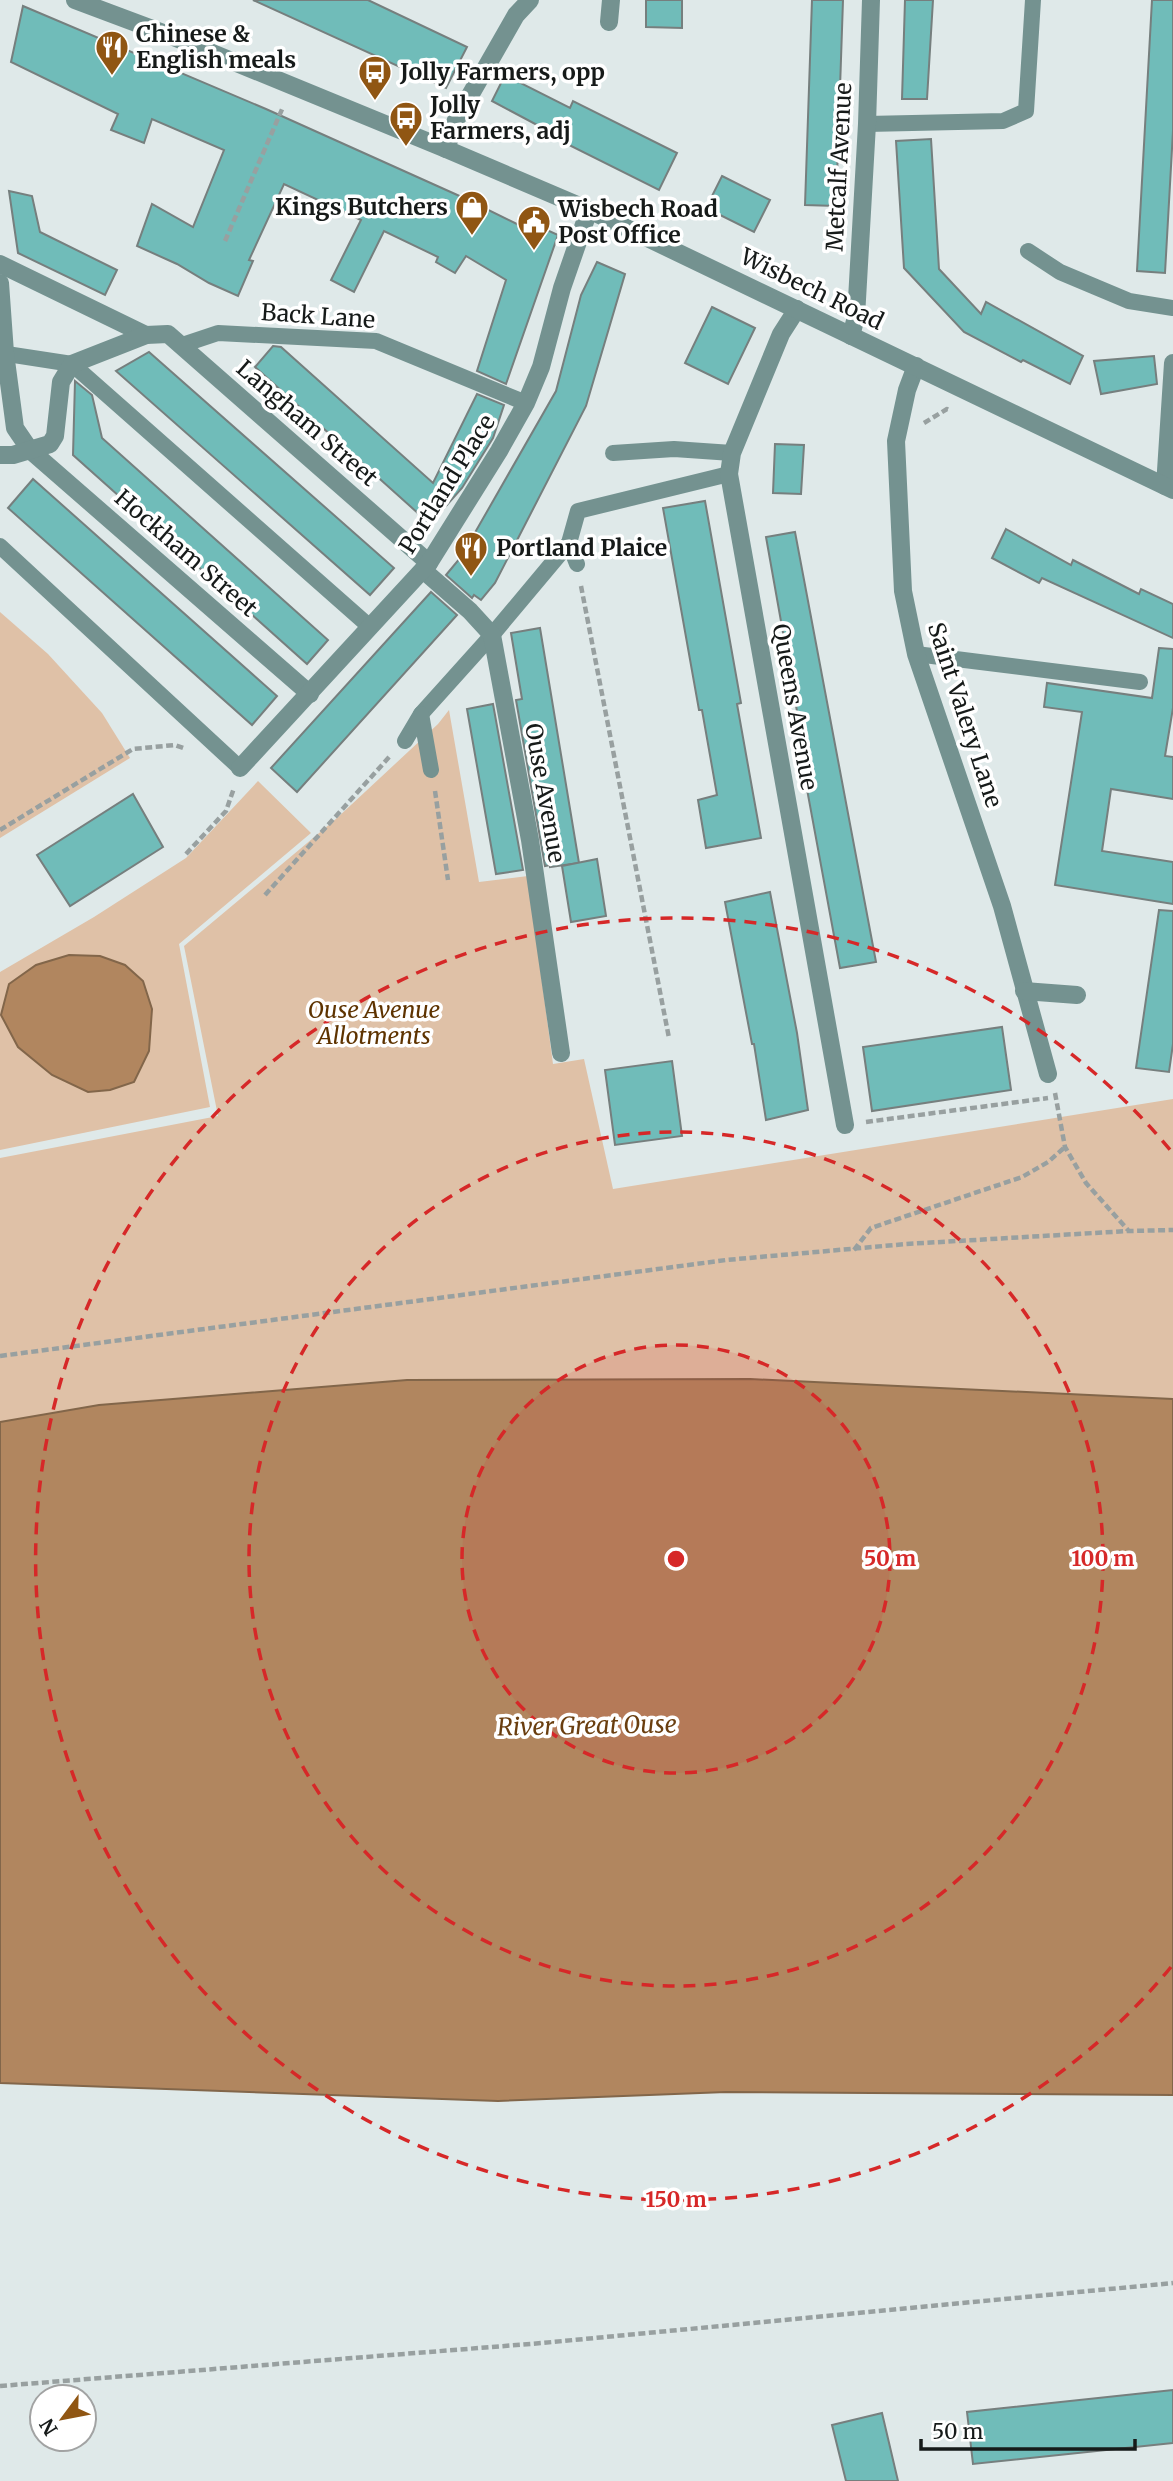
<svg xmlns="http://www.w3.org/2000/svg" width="1173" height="2481" viewBox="0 0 1173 2481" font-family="Merriweather,serif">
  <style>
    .green { fill: #dfc1a7 }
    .water { fill: #b1865f; stroke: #82664a; stroke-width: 2 }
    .building { fill: #70bcb9; stroke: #767f7e; stroke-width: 2 }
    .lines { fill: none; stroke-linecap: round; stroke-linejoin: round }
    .path { stroke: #98a0a0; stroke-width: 4.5; stroke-dasharray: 7 3.5; stroke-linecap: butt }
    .service { stroke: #749290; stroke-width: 16 }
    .minor { stroke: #749290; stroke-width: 18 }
    .tertiary { stroke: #749290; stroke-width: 18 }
    .ring { fill: none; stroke: #d62828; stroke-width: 3.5; stroke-dasharray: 12 9 }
    .labels { text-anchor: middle; stroke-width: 7; stroke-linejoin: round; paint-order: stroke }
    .poi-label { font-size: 23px; font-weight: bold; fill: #161a19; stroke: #fff; text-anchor: start }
    .street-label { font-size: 23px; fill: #161a19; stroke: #fff }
    .park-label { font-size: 23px; font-style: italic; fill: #5e3300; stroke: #fff }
    .water-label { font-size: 24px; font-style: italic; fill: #6a3e0f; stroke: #fff }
    .centre { fill: #d62828; stroke: #fff; stroke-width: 3.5 }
    .ring-label { font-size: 21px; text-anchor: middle; font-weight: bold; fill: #d62828; stroke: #fff; stroke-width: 7; stroke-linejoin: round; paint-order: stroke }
  </style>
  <rect width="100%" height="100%" fill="#dfe9e9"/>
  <!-- green -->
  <g class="green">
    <path d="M0 612 48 654 102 713 130 758 0 838Z"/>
    <path d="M449 710 479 882 528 876 553 1064 584 1059 613 1189 1173 1099V1399L750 1379 407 1380 99 1405 0 1422V1158L218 1116 184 946 337 818 438 724Z"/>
    <path d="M258 781 311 833 179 944 210 1107 0 1150V972L94 917 186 858Z"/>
  </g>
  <!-- water -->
  <g class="water">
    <path d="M69 955 100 956 125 965 143 981 152 1009 149 1051 134 1082 110 1090 88 1092 52 1075 18 1047 1 1015 9 984 36 965Z"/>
    <path d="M750 1379 1173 1399V2095L726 2092 498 2101 0 2083V1422L99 1405 407 1380Z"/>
  </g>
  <!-- building -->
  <g class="building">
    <path d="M253 0H368L467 47 446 88Z"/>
    <path d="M646 0H682V28L646 27Z"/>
    <path d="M812 0H843L836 206 805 205Z"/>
    <path d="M905 0H933L927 99H902Z"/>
    <path d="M1152 0H1173V131L1165 273 1137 271Z"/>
    <path d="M23 6 266 109 464 198 523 227 525 220 558 235 506 384 477 371 506 280 466 256 455 273 436 262 438 257 384 231 354 292 331 280 361 220 284 184 249 260 253 261 238 296 209 283 177 264 137 246 152 204 193 227 224 150 152 119 144 143 111 130 118 114 11 62Z"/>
    <path d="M505 75 570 108 573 101 677 153 659 190 555 138 556 135 492 101Z"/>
    <path d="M931 139 939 269 981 314 986 302 1083 356 1070 384 1023 360 1021 362 964 332 904 268 896 141Z"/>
    <path d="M722 176 770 200 754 232 706 208Z"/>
    <path d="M9 191 32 196 40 232 117 270 105 295 18 253Z"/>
    <path d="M597 262 625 274 586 406 495 583 481 600 474 595 472 598 446 575 461 557 556 391 581 295Z"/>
    <path d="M712 307 755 328 728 384 685 363Z"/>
    <path d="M273 346 281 347 433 483 477 394 504 405 493 438 462 488 430 524 255 367Z"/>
    <path d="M149 352 394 568 370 595 116 371Z"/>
    <path d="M1154 356 1157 384 1101 394 1094 361Z"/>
    <path d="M75 381 92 395 102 438 328 640 307 664 73 455Z"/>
    <path d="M775 444 804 445 801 494 773 493Z"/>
    <path d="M33 479 277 696 252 725 8 508Z"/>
    <path d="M705 501 741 703 737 704 761 838 706 848 698 800 717 795 702 710H699L663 508Z"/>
    <path d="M1006 529 1071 565 1073 560 1139 594 1141 589 1173 604V638L1042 578 1039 583 992 558Z"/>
    <path d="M795 532 876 962 840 968 799 746 803 745 766 537Z"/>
    <path d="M431 592 457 615 297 792 271 768Z"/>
    <path d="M540 628 579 863 550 867V865L545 866 516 700 522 699 511 633Z"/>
    <path d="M1159 648 1173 649V708L1165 756 1173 757V799L1111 789 1102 851 1173 862V904L1055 885 1082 712 1044 707 1047 683 1152 698Z"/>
    <path d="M493 704 523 870 496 874 467 709Z"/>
    <path d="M133 794 163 847 70 906 37 855Z"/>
    <path d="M597 859 606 916 571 922 562 866Z"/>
    <path d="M770 892 797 1033 808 1110 766 1120 754 1044H752L725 902Z"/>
    <path d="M1159 910 1173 911V1044L1169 1072 1136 1068Z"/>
    <path d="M1002 1027 1011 1090 872 1111 863 1047Z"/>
    <path d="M672 1061 682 1136 615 1145 605 1070Z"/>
    <path d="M1173 2390V2443L973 2464 967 2412Z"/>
    <path d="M882 2413 898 2481H846L832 2425Z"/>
  </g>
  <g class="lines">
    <!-- path -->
    <g class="path">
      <path d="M225 241 283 107"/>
      <path d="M924 423 947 409 949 410"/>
      <path d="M581 586 669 1038"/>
      <path d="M435 791 448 880"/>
      <path d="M0 830 133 749 175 745 186 749"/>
      <path d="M186 854 226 811 234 788"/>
      <path d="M265 895 391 755"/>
      <path d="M1055 1093 1065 1147 1086 1183 1128 1230"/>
      <path d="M866 1122 1048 1098"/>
      <path d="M854 1250 871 1228 1022 1177 1048 1162 1065 1147"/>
      <path d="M0 1356 726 1260 906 1244 1128 1231 1173 1230"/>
      <path d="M0 2386 542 2343 1173 2283"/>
    </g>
    <!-- service -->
    <g class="service">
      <path d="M867 124 1003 121 1026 111 1033 0"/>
      <path d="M1028 251 1060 272 1129 301 1173 308"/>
      <path d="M182 345 218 333 376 341 526 403"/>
      <path d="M0 353 72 364 370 627"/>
      <path d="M613 453 674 449 732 453"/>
      <path d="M0 546 240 768"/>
      <path d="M577 564 569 543 578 511 729 474"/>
      <path d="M916 654 1140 682"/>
      <path d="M421 714 492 635 569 543"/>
      <path d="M405 741 421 714 431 770"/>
    </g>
    <!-- minor -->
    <g class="minor">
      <path d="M609 22 611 0"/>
      <path d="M446 149 456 120 516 15 530 0"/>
      <path d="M0 264 146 335"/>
      <path d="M0 283 5 353 15 428 30 450 310 694"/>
      <path d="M797 309 781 334 732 453 729 474 845 1125"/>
      <path d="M851 336 856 317 867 124 871 0"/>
      <path d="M916 366 907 390 896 441 903 591 916 654 1002 906 1048 1074"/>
      <path d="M0 455H13L50 444 55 436 61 382 72 364 146 335 168 334 429 563"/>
      <path d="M1165 486 1173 363"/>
      <path d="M423 570 470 611 492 635 530 840 561 1053"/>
      <path d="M240 768 429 563 499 451 526 403 541 367 562 288 589 210"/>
      <path d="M1024 991 1077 995"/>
    </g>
    <!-- tertiary -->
    <path class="tertiary" d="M75 0 171 36 446 149 589 210 1173 490"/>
  </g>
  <!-- distance rings -->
  <circle cx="676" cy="1559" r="214" fill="#d62828" fill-opacity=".12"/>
  <g class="ring">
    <circle cx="676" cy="1559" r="214"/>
    <circle cx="676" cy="1559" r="427"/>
    <path d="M1171 1967A641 641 0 1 1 1171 1151"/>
  </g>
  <!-- icons -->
  <defs>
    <symbol id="restaurant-pin" viewBox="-11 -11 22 30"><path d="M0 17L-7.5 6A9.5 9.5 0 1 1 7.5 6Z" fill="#905613" stroke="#fff"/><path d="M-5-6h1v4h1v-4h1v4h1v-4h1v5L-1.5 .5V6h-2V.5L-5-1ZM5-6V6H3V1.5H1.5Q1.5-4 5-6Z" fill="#fff"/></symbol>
    <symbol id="bus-pin" viewBox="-11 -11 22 30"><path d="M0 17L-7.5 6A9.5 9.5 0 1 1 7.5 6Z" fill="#905613" stroke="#fff"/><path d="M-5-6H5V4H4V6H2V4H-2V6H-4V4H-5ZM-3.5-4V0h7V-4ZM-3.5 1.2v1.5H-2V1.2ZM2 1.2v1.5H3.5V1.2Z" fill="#fff"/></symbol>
    <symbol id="shop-pin" viewBox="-11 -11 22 30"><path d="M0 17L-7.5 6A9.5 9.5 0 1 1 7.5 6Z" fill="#905613" stroke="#fff"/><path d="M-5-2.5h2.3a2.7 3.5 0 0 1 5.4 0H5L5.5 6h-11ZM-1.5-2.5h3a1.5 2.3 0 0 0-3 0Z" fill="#fff"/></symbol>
    <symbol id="civic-pin" viewBox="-11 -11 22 30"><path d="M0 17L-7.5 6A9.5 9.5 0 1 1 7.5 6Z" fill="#905613" stroke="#fff"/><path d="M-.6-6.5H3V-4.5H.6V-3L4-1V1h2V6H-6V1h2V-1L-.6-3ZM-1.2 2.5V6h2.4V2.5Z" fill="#fff"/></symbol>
  </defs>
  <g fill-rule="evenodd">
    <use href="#restaurant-pin" x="93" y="28" width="38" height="52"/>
    <use href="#bus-pin" x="356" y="53" width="38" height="52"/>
    <use href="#bus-pin" x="387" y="99" width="38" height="52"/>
    <use href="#shop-pin" x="453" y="188" width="38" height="52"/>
    <use href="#civic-pin" x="515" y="203" width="38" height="52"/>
    <use href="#restaurant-pin" x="452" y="529" width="38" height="52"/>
  </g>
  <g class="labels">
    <!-- poi labels -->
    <g class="poi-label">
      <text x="136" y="42">Chinese &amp;<tspan x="136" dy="26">English meals</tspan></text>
      <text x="400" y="80">Jolly Farmers, opp</text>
      <text x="430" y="113">Jolly<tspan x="430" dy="26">Farmers, adj</tspan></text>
      <text x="448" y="215" text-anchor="end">Kings Butchers</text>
      <text x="558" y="217">Wisbech Road<tspan x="558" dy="26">Post Office</tspan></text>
      <text x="496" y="556">Portland Plaice</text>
    </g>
    <!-- street labels -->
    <g class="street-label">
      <text transform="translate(839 167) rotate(-87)" y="8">Metcalf Avenue</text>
      <text transform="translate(812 289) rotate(26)" y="8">Wisbech Road</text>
      <text transform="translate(318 316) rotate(4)" y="8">Back Lane</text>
      <text transform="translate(307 423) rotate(41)" y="8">Langham Street</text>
      <text transform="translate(447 484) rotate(-58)" y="8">Portland Place</text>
      <text transform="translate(186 553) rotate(41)" y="8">Hockham Street</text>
      <text transform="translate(795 707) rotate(80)" y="8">Queens Avenue</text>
      <text transform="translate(965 715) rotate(72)" y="8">Saint Valery Lane</text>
      <text transform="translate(545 793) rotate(80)" y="8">Ouse Avenue</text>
    </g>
    <!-- park labels -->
    <g class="park-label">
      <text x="374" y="1018">Ouse Avenue<tspan x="374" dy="26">Allotments</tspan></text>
    </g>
    <!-- water labels -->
    <g class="water-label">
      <text transform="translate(587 1726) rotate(-1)" y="8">River Great Ouse</text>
    </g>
  </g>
  <circle cx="676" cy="1559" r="10" class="centre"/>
  <g class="ring-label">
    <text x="890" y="1566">50 m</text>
    <text x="1103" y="1566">100 m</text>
    <text x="676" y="2207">150 m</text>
  </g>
  <!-- north arrow -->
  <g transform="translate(63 2418) rotate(238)"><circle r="33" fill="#ffffff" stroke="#a2a3a3" stroke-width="2"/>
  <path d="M0-5L12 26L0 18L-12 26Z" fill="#905613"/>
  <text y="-10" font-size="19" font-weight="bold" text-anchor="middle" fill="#161a19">N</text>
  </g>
  <!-- scale -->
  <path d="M921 2439v10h214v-10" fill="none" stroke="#161a19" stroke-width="3.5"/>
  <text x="932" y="2439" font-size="21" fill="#161a19" stroke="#ffffff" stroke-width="5" paint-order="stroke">50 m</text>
</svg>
